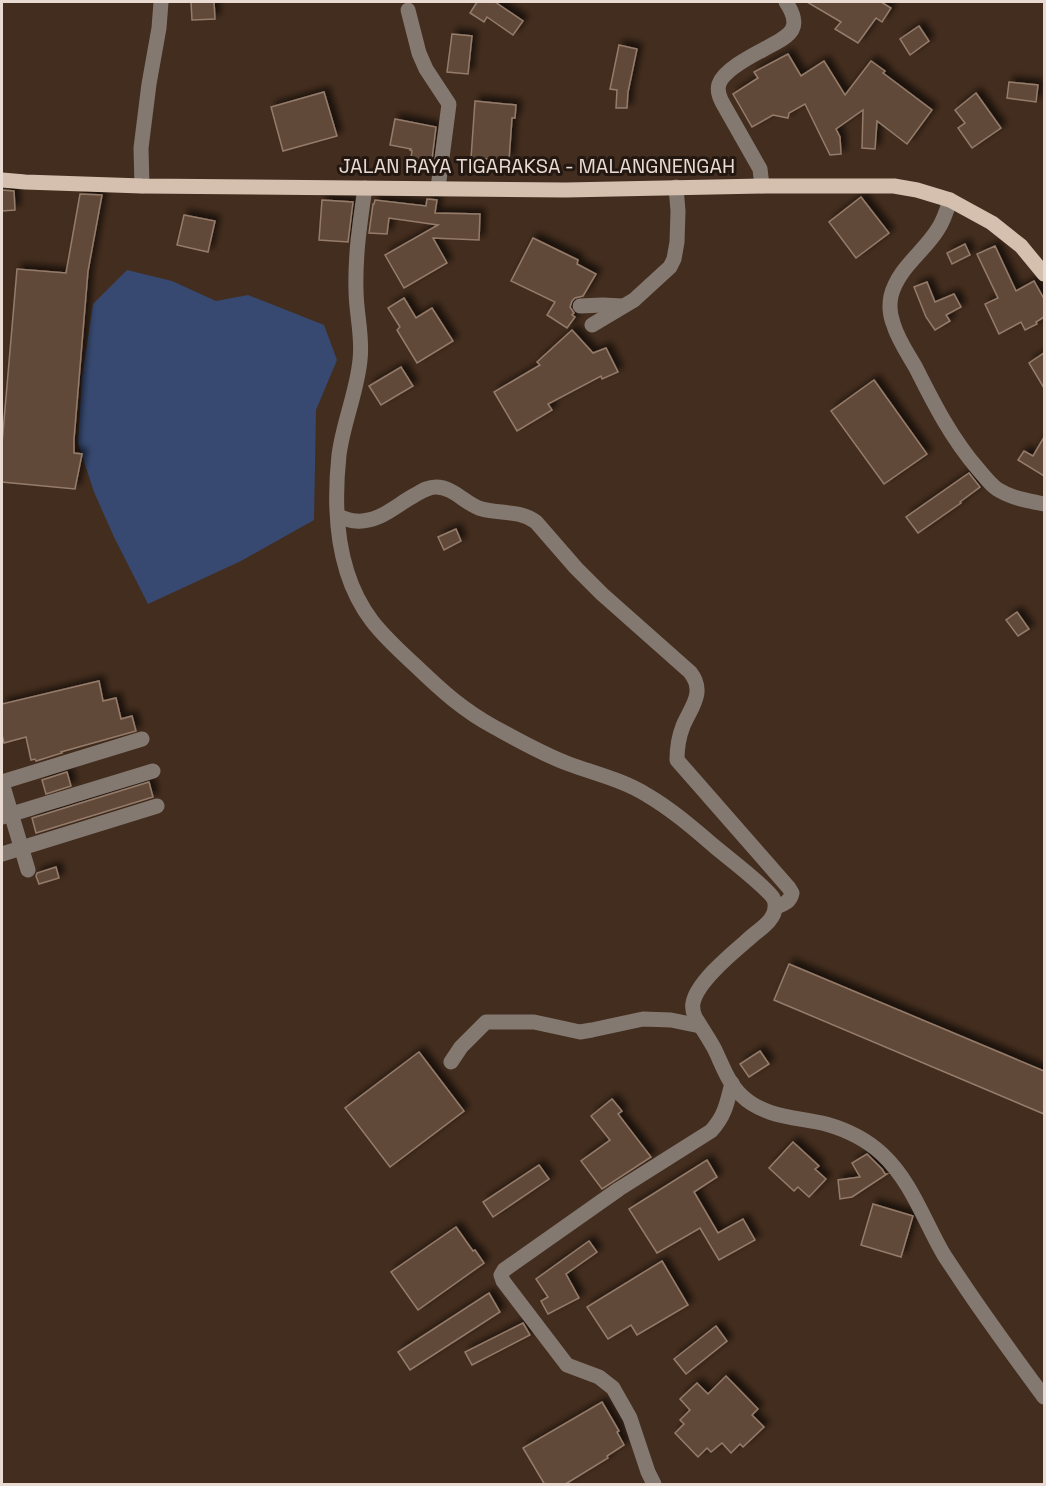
<svg xmlns="http://www.w3.org/2000/svg" width="1046" height="1486" viewBox="0 0 1046 1486" font-family="'Space Grotesk',sans-serif">
  <style>
    .water { fill: #374970 }
    .building { fill: #604939; stroke: #957c6b; stroke-width: 1.5; filter: url(#shadow) }
    .lines { fill: none; stroke-linecap: round; stroke-linejoin: round }
    .minor { stroke: #847971; stroke-width: 15 }
    .major { stroke: #d5bfae; stroke-width: 15 }
    .labels { text-anchor: middle; stroke-width: 6; stroke-linejoin: round; paint-order: stroke }
    .street-label { font-size: 20px; fill: #e9dbd2; stroke: #221811 }
  </style>
  <defs>
    <filter id="shadow"><feDropShadow dx="5" dy="-5" stdDeviation="3" flood-color="#0009"/></filter>
  </defs>
  <rect width="100%" height="100%" fill="#432d1e"/>
  <!-- water -->
  <path class="water" d="M127 270 172 281 216 301 248 295 324 325 337 360 316 410 314 520 241 561 148 604 114 537 94 492 78 443 82 378 93 304Z"/>
  <!-- building -->
  <g class="building">
    <path d="M191 2H214L215 19 192 20Z"/>
    <path d="M477 2H495L523 21 513 35 487 17 484 22 470 13Z"/>
    <path d="M807 2H881L891 8 882 22 876 18 858 43 835 29 841 22Z"/>
    <path d="M919 26 929 41 910 55 900 39Z"/>
    <path d="M452 34 472 36 468 74 447 72Z"/>
    <path d="M619 45 637 49 628 92 627 108H616L617 90 610 89Z"/>
    <path d="M788 54 801 76 824 61 845 95 871 61 885 71 883 73 932 110 907 144 877 121 875 149 862 148 863 110 836 129 840 137 841 154 830 155 805 104 789 113 788 118 773 115 752 127 733 94 758 78 754 72Z"/>
    <path d="M1009 82 1038 85 1036 102 1007 98Z"/>
    <path d="M324 92 337 136 283 151 271 107Z"/>
    <path d="M976 93 1001 128 972 148 958 128 965 123 955 110Z"/>
    <path d="M475 101 516 105 515 118H512L509 160 471 158Z"/>
    <path d="M395 119 436 127 431 167 410 164 412 151 410 150 411 149 390 145Z"/>
    <path d="M2 190 14 191 15 210 2 211Z"/>
    <path d="M80 194 102 195 88 271 74 439V453L82 454 75 489 2 482V444L17 269 66 273Z"/>
    <path d="M861 197 889 233 856 258 829 222Z"/>
    <path d="M427 199 437 200 435 213 480 214 479 240 433 238 447 263 404 288 385 255 438 225 389 218 387 234 369 233 373 204H374L375 200 426 206Z"/>
    <path d="M322 200 353 202 348 242 319 240Z"/>
    <path d="M184 215 215 221 208 252 177 245Z"/>
    <path d="M533 238 578 260 577 264 596 274 583 296 575 298 572 301 570 307 574 313 572 315 575 317 567 328 547 315 555 302 511 281Z"/>
    <path d="M965 244 970 255 952 264 947 253Z"/>
    <path d="M995 246 1016 291 1034 281 1044 299V317L1036 322 1037 324 1025 330 1021 322 999 334 985 304 998 298 977 254Z"/>
    <path d="M927 282 935 302 954 294 961 307 946 315 950 321 935 330 926 317 914 287Z"/>
    <path d="M404 298 416 318 432 308 453 341 417 363 397 330 400 327 388 308Z"/>
    <path d="M572 330 593 353 606 348 618 372 602 379 601 376 548 404 552 410 517 431 494 392 540 365 537 362Z"/>
    <path d="M1044 353V388L1029 363Z"/>
    <path d="M401 367 413 386 381 405 369 386Z"/>
    <path d="M874 380 927 454 884 484 831 411Z"/>
    <path d="M1044 437V476L1018 460 1024 451 1033 456Z"/>
    <path d="M969 473 980 487 960 502 961 503 918 533 906 517Z"/>
    <path d="M456 529 461 541 444 550 438 537Z"/>
    <path d="M1017 612 1029 629 1018 636 1006 620Z"/>
    <path d="M99 681 103 701 116 698 121 719 132 716 136 731 61 752 62 753 36 761 35 759 31 760 26 737 4 743 2 735V704Z"/>
    <path d="M67 772 71 786 46 794 42 780Z"/>
    <path d="M149 782 153 797 36 833 32 818Z"/>
    <path d="M56 867 59 878 39 884 36 876 37 873Z"/>
    <path d="M789 964 1044 1071V1114L774 1000Z"/>
    <path d="M760 1051 769 1064 749 1077 740 1064Z"/>
    <path d="M419 1052 464 1111 390 1167 345 1108Z"/>
    <path d="M612 1099 622 1111 618 1114 651 1157 602 1189 581 1161 610 1140 591 1116Z"/>
    <path d="M793 1142 819 1166 815 1169 826 1179 809 1197 798 1187 794 1191 769 1168Z"/>
    <path d="M867 1154 882 1169 885 1174H887L852 1197 840 1199 838 1180 860 1177 852 1163Z"/>
    <path d="M707 1160 717 1177 694 1192 718 1233 743 1219 755 1240 719 1260 700 1228 657 1253 629 1209Z"/>
    <path d="M539 1165 549 1179 493 1217 483 1202Z"/>
    <path d="M873 1204 913 1216 901 1257 861 1245Z"/>
    <path d="M456 1227 473 1251 475 1250 484 1263 418 1310 391 1272Z"/>
    <path d="M589 1241 597 1252 566 1274 579 1298 548 1314 541 1301 548 1297 536 1279Z"/>
    <path d="M662 1261 688 1305 637 1335 631 1325 608 1339 587 1307Z"/>
    <path d="M489 1293 500 1312 410 1370 398 1352Z"/>
    <path d="M523 1323 530 1335 472 1365 465 1352Z"/>
    <path d="M716 1326 727 1341 686 1374 674 1359Z"/>
    <path d="M726 1376 758 1409 752 1415 764 1427 743 1447 740 1444 731 1453 722 1443 711 1452 707 1448 698 1457 675 1433 684 1424 680 1420 690 1410 680 1399 697 1383 708 1394Z"/>
    <path d="M602 1402 619 1431 617 1432 624 1445 607 1456 608 1458 564 1485H545L523 1448Z"/>
  </g>
  <g class="lines">
    <!-- minor -->
    <g class="minor">
      <path d="M408 10 419 53 426 69 449 104 438 188"/>
      <path d="M142 186 141 148 149 84 159 28 161 2"/>
      <path d="M762 186 760 169 722 102C719 96 717 90 719 84 724 69 755 54 768 47 791 35 803 28 786 2"/>
      <path d="M365 188C360 222 355 255 356 290 356 313 363 337 360 360 357 392 343 423 339 455 333 511 337 575 372 621 385 638 402 653 417 667 442 691 463 710 494 727 518 740 544 755 569 764 596 774 623 780 647 795 671 809 693 828 714 846 732 861 751 875 767 891 772 896 776 900 775 907 775 920 760 929 752 936 735 951 697 981 693 1003 692 1008 693 1012 695 1017 701 1027 708 1037 714 1048 722 1064 728 1083 741 1095 764 1118 798 1117 826 1124 847 1130 867 1140 882 1154 912 1182 924 1221 944 1255 950 1264 956 1273 962 1282 988 1321 1016 1359 1044 1397"/>
      <path d="M950 200C947 210 944 220 938 229 924 252 898 268 891 296 889 306 890 315 893 323 898 340 908 354 916 368 934 404 952 439 978 469 984 476 990 484 997 489 1011 498 1028 501 1044 504"/>
      <path d="M580 306 603 305 622 306"/>
      <path d="M592 325 634 300 670 267 674 259 677 242 678 211 676 187"/>
      <path d="M338 516C343 518 350 521 356 521 379 523 396 505 415 495 422 491 428 487 436 487 454 487 466 505 482 509 500 514 520 510 536 522L576 568 602 594 690 672C706 692 691 707 683 726 679 736 677 749 677 760L789 888 792 893C790 902 784 904 776 907"/>
      <path d="M2 782 142 739"/>
      <path d="M2 783 28 870"/>
      <path d="M2 817 153 771"/>
      <path d="M2 854 157 806"/>
      <path d="M451 1062 461 1047 486 1022H534L580 1032 592 1030 643 1019 671 1020 700 1026"/>
      <path d="M654 1484 648 1472 630 1418 613 1388 599 1377 567 1365 503 1281 501 1275 504 1270 619 1189 711 1131C725 1116 727 1103 732 1083"/>
    </g>
    <!-- major -->
    <path class="major" d="M2 180 25 182 142 186 566 190 762 186H894L917 190 950 200 992 223 1021 246 1044 274"/>
  </g>
  <g class="labels">
    <!-- street labels -->
    <g class="street-label">
      <text x="537" y="173">JALAN RAYA TIGARAKSA - MALANGNENGAH</text>
    </g>
  </g>
  <!-- border -->
  <rect width="1046" height="1486" fill="none" stroke="#e9dbd2" stroke-width="6"/>
</svg>
